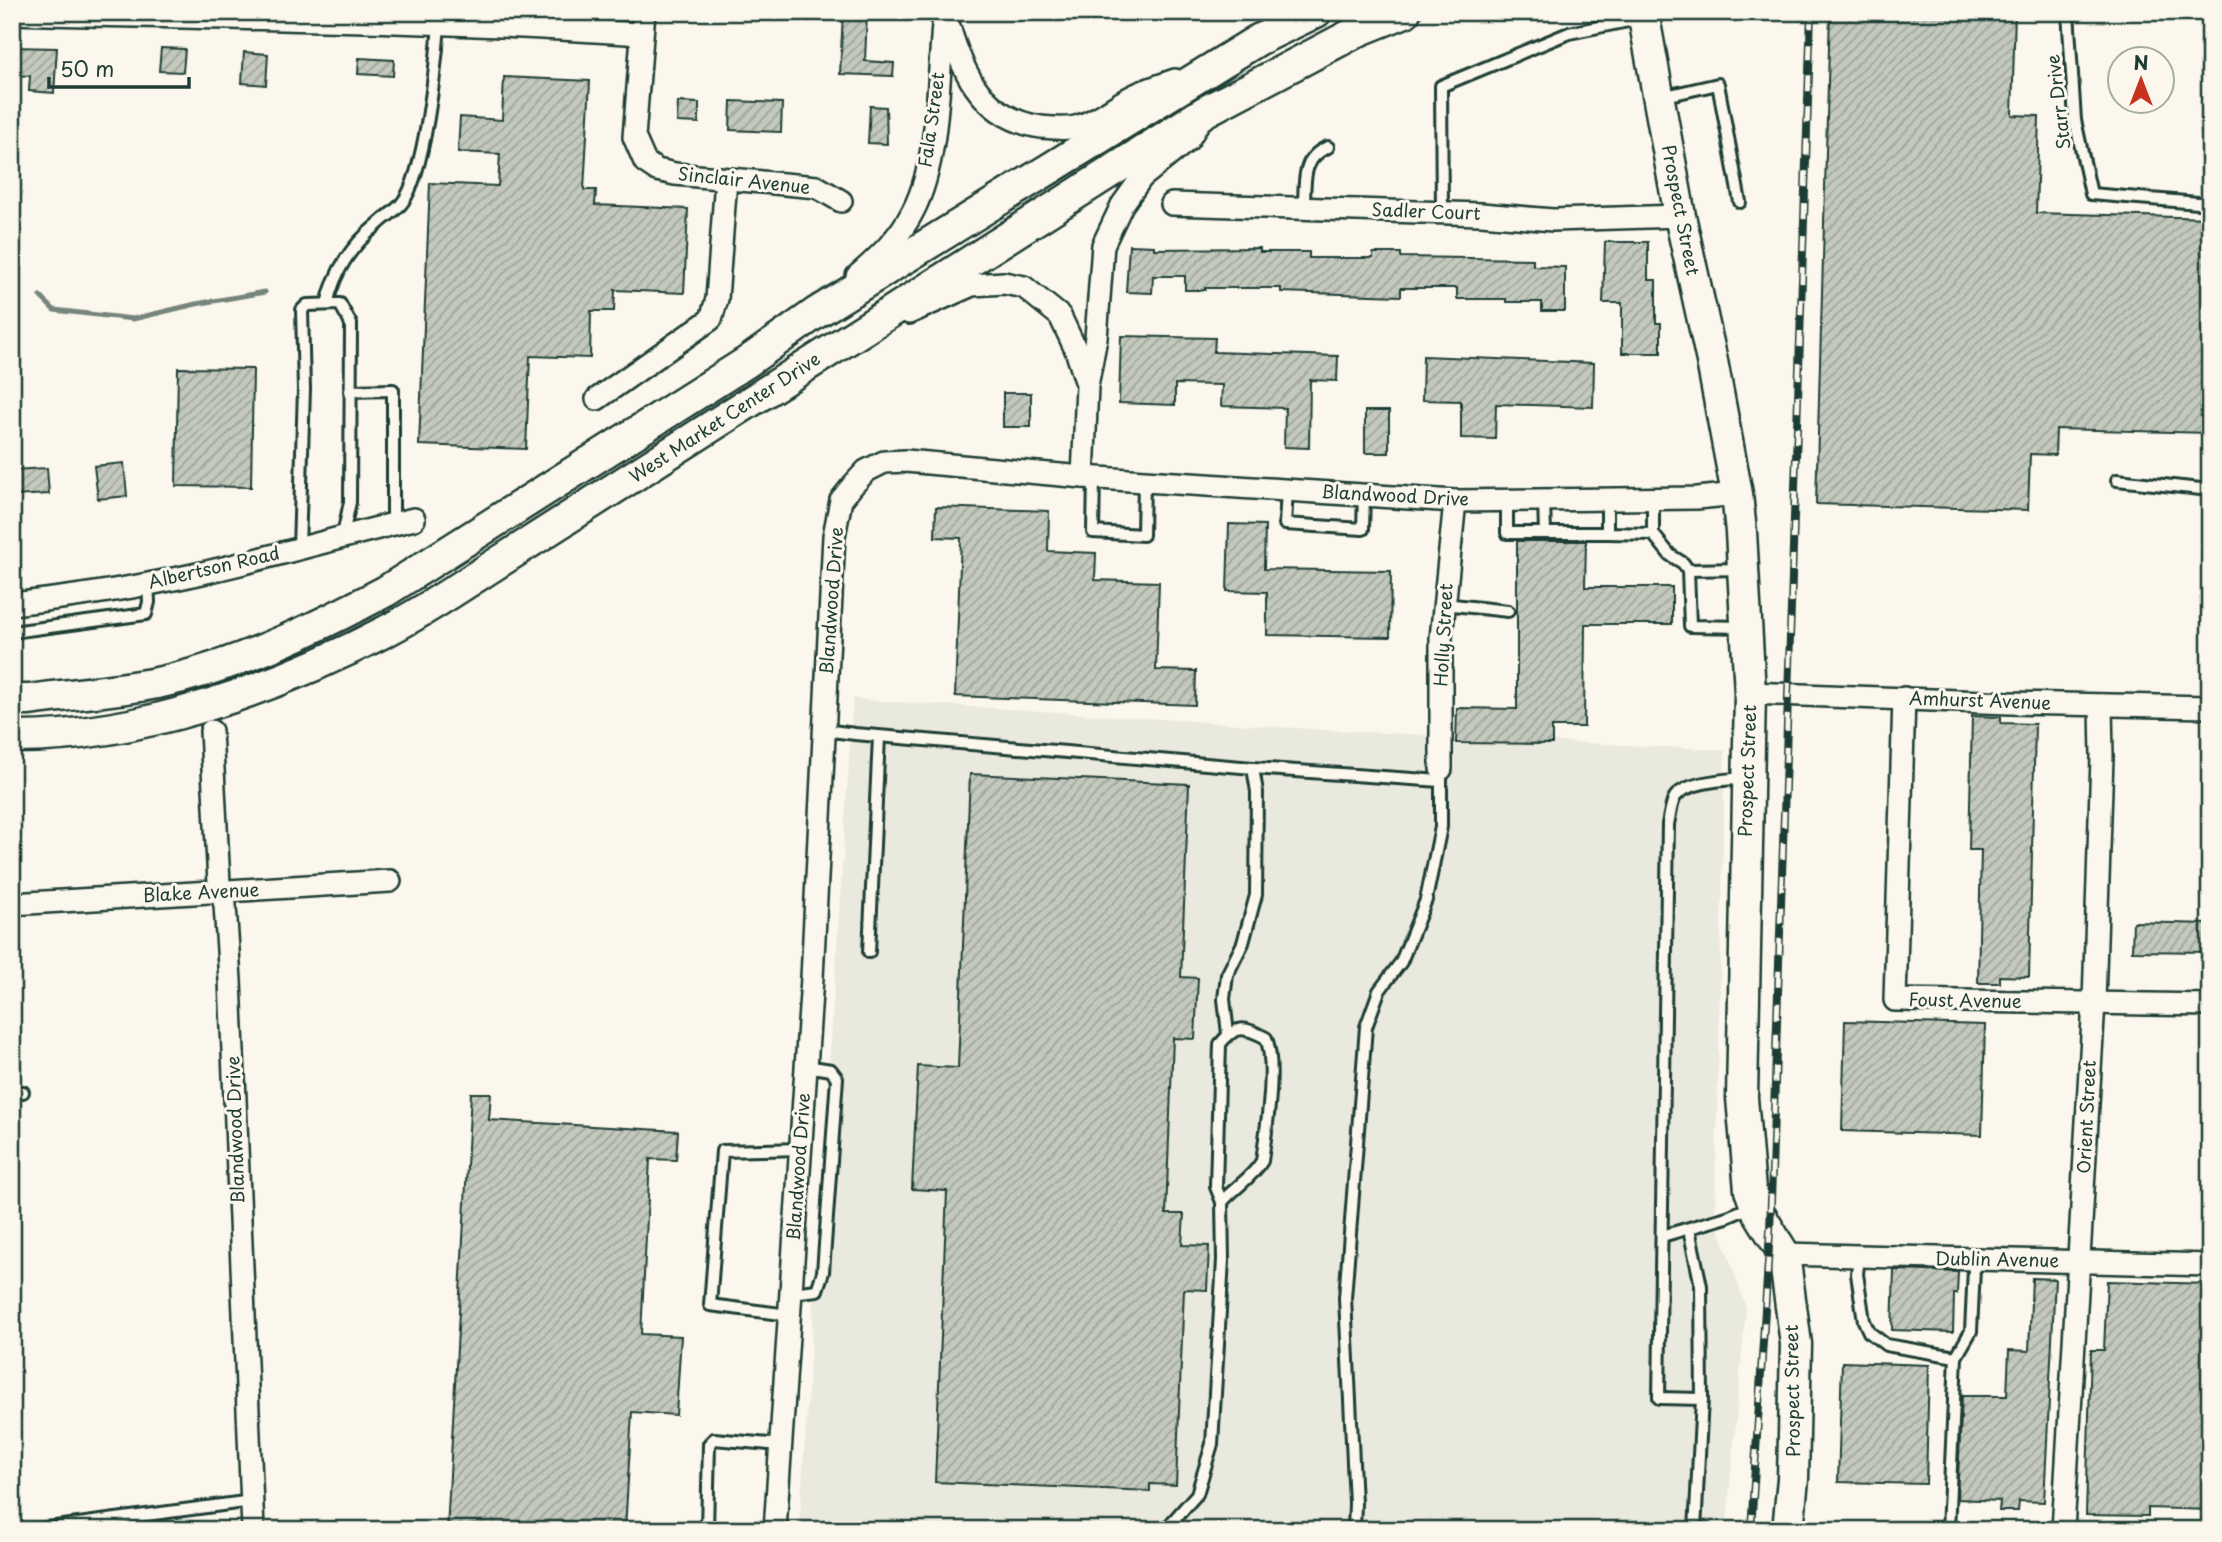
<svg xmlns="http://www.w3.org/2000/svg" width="2222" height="1542" viewBox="0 0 2222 1542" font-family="'Playpen Sans',sans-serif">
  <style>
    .built { fill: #eae9de }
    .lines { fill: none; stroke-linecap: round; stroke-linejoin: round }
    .stream { stroke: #74847b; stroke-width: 5 }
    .building { fill: url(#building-hatch); stroke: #1f3d34; stroke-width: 2 }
    .lane-casing { stroke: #1f3d34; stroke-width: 16 }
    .street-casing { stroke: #1f3d34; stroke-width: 26 }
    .secondary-casing { stroke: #1f3d34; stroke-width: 35 }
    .lane { stroke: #fbf7ec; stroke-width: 10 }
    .street { stroke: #fbf7ec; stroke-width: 21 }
    .secondary { stroke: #fbf7ec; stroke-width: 30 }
    .rail-casing { stroke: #1f3d34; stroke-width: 8 }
    .rail { stroke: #fbf7ec; stroke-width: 5; stroke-dasharray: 16; stroke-linecap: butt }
    .labels { text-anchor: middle; stroke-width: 6; stroke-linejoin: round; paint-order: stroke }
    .street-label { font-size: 18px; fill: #1f3d34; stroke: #fbf7ec }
  </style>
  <defs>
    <pattern id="building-hatch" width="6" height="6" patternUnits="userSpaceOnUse" patternTransform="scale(1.75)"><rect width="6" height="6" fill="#c4c9be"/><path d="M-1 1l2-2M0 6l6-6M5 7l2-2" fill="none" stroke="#9fa49b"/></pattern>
  </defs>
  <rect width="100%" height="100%" fill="#fbf7ec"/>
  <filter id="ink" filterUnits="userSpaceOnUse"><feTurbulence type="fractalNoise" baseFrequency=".0143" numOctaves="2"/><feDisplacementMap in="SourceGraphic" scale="14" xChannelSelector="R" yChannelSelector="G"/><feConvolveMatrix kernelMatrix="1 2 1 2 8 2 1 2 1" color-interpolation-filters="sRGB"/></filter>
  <g filter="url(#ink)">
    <!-- built -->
    <path class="built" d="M853 699 1329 730 1725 750 1715 1216 1746 1308 1726 1530H799Z"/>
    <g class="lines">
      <!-- stream -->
      <path class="stream" d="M40 296 54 310 133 319 196 304 265 292"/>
    </g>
    <!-- building -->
    <g class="building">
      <path d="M843 12H867L865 61 894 63 893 76 840 74Z"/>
      <path d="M1830 12H2015L2012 115 2039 116 2036 213 2210 218V433L2056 429 2055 455 2030 454 2028 510 1816 504Z"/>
      <path d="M12 47 57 48 54 93 29 91 30 76 12 75Z"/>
      <path d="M161 48 185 49 183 72 159 71Z"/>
      <path d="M244 52 268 54 266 85 242 83Z"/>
      <path d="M359 58 394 60 393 76 358 74Z"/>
      <path d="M504 77 590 81 584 190H596L595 205 688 209 684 293 615 290 614 311H591L590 358 530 356 526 449 419 445 430 183 498 186 500 154 458 152 460 117 502 120Z"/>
      <path d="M731 101 782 103 781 132 730 130Z"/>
      <path d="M678 102 699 103V123L677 122Z"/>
      <path d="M870 106 886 107 887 144 868 143Z"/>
      <path d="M1605 242H1648V280H1656V323H1661V353H1622V303H1603Z"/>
      <path d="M1129 245 1154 246V249L1260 248V252H1309V258H1373V253H1401V257L1533 259V266L1565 267V311H1542V302H1506V299H1457V288H1401V296L1281 292V288H1205V290H1185V276H1153L1152 293 1126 292Z"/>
      <path d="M1121 336 1215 338 1214 352 1338 356 1337 381 1310 380 1309 448 1284 447 1285 408 1221 406 1222 385 1175 384V405L1119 403Z"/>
      <path d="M1423 356 1594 363 1593 407 1496 404 1495 439 1461 438V401L1422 400Z"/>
      <path d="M178 368 253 369 251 487 176 486Z"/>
      <rect x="1003" y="393" width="28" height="34"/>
      <rect x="1365" y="411" width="24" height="42"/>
      <path d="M124 463 127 496 98 499 94 466Z"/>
      <path d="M47 468 49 494 13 496 12 470Z"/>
      <path d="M936 507 1049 511 1048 551 1096 553 1095 580 1159 582 1156 670 1196 671 1195 705 955 696 961 538 935 537Z"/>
      <path d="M1229 524 1265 525 1264 569 1391 571 1390 637 1267 635V592L1227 591Z"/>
      <path d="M1517 541H1586L1585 587H1672V624H1585L1584 727H1552V744L1456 743 1457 708 1517 709Z"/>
      <path d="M1972 716 2001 717V723L2035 724 2029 977 2000 976V983H1978L1981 850H1969Z"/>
      <path d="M970 774 1189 784 1181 977 1198 978 1195 1039 1173 1038 1166 1214H1184L1182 1245 1209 1246 1207 1290 1184 1289 1176 1485 1150 1484V1491L935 1482 947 1191 912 1189 918 1066 958 1068Z"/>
      <path d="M2133 922 2210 924V952L2132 951Z"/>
      <path d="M1845 1021 1985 1025 1982 1135 1842 1131Z"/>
      <path d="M471 1093H491L489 1120 678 1131 676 1160 650 1159 641 1334 681 1336 676 1415 632 1412 625 1530H447Z"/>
      <path d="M1894 1270 1958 1272 1957 1294H1954L1953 1332 1892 1330Z"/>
      <path d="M2032 1278 2055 1279 2044 1502 2019 1501 2018 1511H1999L2000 1501 1957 1499 1962 1396H2007L2009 1350 2029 1351Z"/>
      <path d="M2107 1281 2209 1284 2210 1510 2148 1508V1516L2086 1515 2091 1350H2104Z"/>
      <path d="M1842 1362 1929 1365 1926 1484 1838 1482Z"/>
    </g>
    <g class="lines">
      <defs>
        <g id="lane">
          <path d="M2068 12 2075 120 2091 194 2210 204"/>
          <path d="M1661 97 1718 84 1740 202"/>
          <path d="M1304 208C1305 182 1301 158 1328 147"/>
          <path d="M1442 213 1441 86 1569 33 1643 18"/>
          <path d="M327 304C335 270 351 246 378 224 385 217 396 211 402 203 425 175 436 63 439 25"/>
          <path d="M350 391 393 390V523"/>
          <path d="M1094 478 1093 532 1143 535 1144 481"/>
          <path d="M2117 480 2210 490"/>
          <path d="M1287 490 1285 524 1363 529 1364 495"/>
          <path d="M1607 498V533L1653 534V498"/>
          <path d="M1544 499 1545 533H1607"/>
          <path d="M1507 500V533H1545"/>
          <path d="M1653 534 1670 555 1683 563 1688 570 1690 626 1744 627"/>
          <path d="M299 548 304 389 302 310 307 305 340 304 351 324 350 502 343 535"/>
          <path d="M1688 570 1741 569"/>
          <path d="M1444 604 1508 611"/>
          <path d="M12 632 146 614 149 602 148 583"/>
          <path d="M824 730 855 734 1253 768 1257 792 1256 895 1243 943 1227 975 1224 999 1228 1034"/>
          <path d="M1253 768 1441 781"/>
          <path d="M869 952 879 737"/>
          <path d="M12 1093 23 1092"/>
          <path d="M1689 1229 1701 1286 1702 1399 1695 1530"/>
          <path d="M1662 1236 1727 1217 1753 1206"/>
          <path d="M1859 1256 1857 1274 1864 1321 1869 1332 1886 1345 1956 1357"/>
          <path d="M791 1293 817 1290 823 1272 837 1078 831 1070 806 1066"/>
          <path d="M789 1315 710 1305 722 1151 801 1149"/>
          <path d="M1702 1399 1659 1398 1668 824C1670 816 1671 804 1675 797 1687 781 1727 780 1745 778"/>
          <path d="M33 1530 252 1501"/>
          <path d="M707 1530 709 1444 714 1439 780 1445"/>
          <path d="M1165 1530 1197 1494 1212 1444 1223 1260 1222 1202 1216 1187 1220 1044C1236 1024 1245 1027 1266 1038 1277 1066 1266 1130 1262 1161 1252 1178 1235 1187 1222 1202"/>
          <path d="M1354 1530 1355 1503 1345 1298 1366 1027 1379 991 1401 962 1426 900 1441 827V769"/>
          <path d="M1948 1530 1956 1357 1971 1331 1974 1268 1972 1259"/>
        </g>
        <g id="street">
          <path d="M644 12 634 137 645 162 657 170 675 174 817 187 841 201"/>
          <path d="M945 12C959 66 979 118 1041 127 1053 128 1067 130 1079 126 1099 120 1116 104 1135 95 1147 89 1162 85 1175 80"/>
          <path d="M12 13C222 19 432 19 641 34"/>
          <path d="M1172 204 1481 214 1553 220 1680 216"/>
          <path d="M857 276C879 257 900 237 913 211 939 161 938 81 943 25"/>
          <path d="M909 313 972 285 1004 283 1024 287 1060 316 1076 350 1086 381"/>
          <path d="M597 399 711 319 717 299 726 179"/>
          <path d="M1083 477 1087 386 1096 338 1103 245 1122 205 1142 177 1188 140 1203 115"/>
          <path d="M12 604C75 597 140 587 202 573 273 557 343 536 414 519"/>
          <path d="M1750 693 2010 703 2210 707"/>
          <path d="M1904 698 1895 1000 2210 1005"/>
          <path d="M211 731 219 883 225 905 230 980 253 1530"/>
          <path d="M1441 769V638L1455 501"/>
          <path d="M12 904 390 881"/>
          <path d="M1784 1254 2210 1265"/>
          <path d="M775 1530 812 978 834 536 841 500 853 485 866 471 884 462 906 461 1083 477 1455 501 1697 498 1737 494"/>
          <path d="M2063 1530 2094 1002 2102 757 2101 705"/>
        </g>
        <g id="secondary">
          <path d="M1643 12 1680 216 1712 361 1737 494 1741 532 1750 693 1742 1098 1750 1190 1758 1212 1784 1254 1796 1344 1793 1479 1788 1530"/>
          <path d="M12 700H29C72 694 115 691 157 683 237 666 314 629 386 591L747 362 816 313 1258 40 1316 12"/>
          <path d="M12 737C139 738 277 688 388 630 427 610 464 584 502 560L1206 111 1360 30 1405 12"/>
        </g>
      </defs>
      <!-- lane casing -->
      <use href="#lane" class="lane-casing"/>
      <!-- street casing -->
      <use href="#street" class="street-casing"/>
      <!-- secondary casing -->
      <use href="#secondary" class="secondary-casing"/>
      <!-- lane -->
      <use href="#lane" class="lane"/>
      <!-- street -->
      <use href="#street" class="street"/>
      <!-- secondary -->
      <use href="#secondary" class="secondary"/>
      <defs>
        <path id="rail" d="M1751 1530 1770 1231 1811 12"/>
      </defs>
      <!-- rail casing -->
      <use href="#rail" class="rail-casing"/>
      <!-- rail -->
      <use href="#rail" class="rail"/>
    </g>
  </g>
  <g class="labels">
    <!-- street labels -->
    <g class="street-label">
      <text transform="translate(2059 102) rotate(-97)" y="6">Starr Drive</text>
      <text transform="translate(932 120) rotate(-82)" y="6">Fala Street</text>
      <text transform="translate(744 181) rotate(6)" y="6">Sinclair Avenue</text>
      <text transform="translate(1680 210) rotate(79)" y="6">Prospect Street</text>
      <text transform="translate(1426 212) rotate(2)" y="6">Sadler Court</text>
      <text transform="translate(725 418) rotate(-33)" y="6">West Market Center Drive</text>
      <text transform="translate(1395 496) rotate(3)" y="6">Blandwood Drive</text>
      <text transform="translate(214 568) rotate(-13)" y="6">Albertson Road</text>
      <text transform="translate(832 601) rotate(-86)" y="6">Blandwood Drive</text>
      <text transform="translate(1444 635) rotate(-87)" y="6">Holly Street</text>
      <text transform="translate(1980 701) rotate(2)" y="6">Amhurst Avenue</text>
      <text transform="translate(1748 771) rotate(-88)" y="6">Prospect Street</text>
      <text transform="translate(201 893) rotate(-3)" y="6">Blake Avenue</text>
      <text transform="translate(1965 1001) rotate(1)" y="6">Foust Avenue</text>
      <text transform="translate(2087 1117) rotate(-87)" y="6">Orient Street</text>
      <text transform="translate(236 1130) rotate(-92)" y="6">Blandwood Drive</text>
      <text transform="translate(799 1167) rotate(-86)" y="6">Blandwood Drive</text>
      <text transform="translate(1997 1260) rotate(1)" y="6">Dublin Avenue</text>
      <text transform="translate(1793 1391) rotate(-91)" y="6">Prospect Street</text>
    </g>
  </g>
  <!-- margin -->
  <rect width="2222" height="1542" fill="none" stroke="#fbf7ec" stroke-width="42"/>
  <rect x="21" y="21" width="2180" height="1500" fill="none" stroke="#1f3d34" stroke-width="2.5" filter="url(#ink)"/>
  <!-- north arrow -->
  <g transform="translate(2141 80)"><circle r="33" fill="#fbf7ec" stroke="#a3ada2" stroke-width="2"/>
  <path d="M0-5L12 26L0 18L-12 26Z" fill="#c8321e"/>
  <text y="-10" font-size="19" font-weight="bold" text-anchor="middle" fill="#1f3d34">N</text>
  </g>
  <!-- scale -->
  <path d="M49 77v10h140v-10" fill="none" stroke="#1f3d34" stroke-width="3.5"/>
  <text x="60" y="77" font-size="21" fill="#1f3d34" stroke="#fbf7ec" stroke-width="5" paint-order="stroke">50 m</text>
</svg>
